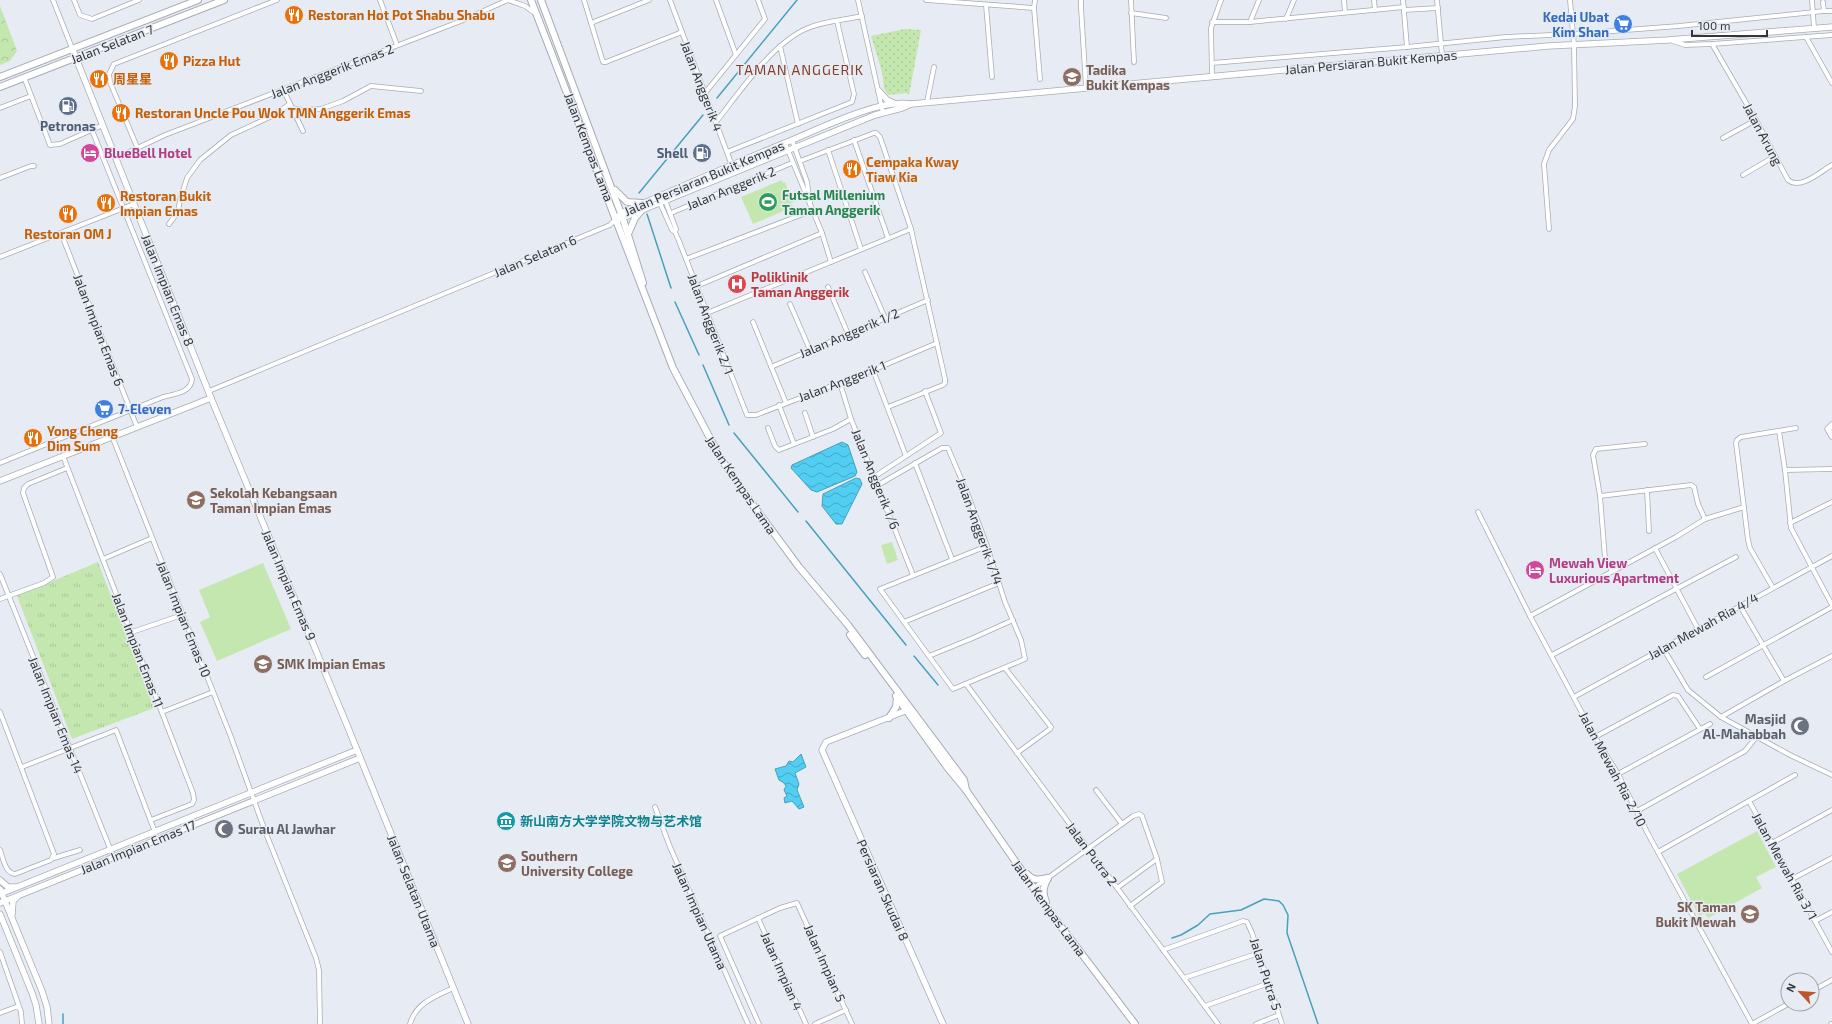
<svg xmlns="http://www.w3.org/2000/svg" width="1832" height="1024" viewBox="0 0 1832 1024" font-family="'Exo 2','Noto Sans SC',sans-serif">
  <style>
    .grass { fill: url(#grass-dots) }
    .forest { fill: url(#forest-crowns) }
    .park { fill: url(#park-tufts) }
    .garden { fill: #c4e7af }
    .water { fill: url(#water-waves); stroke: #49a0ba }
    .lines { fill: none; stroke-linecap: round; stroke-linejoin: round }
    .stream { stroke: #49a0ba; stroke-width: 1.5 }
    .street-casing { stroke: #a7acb4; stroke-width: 5.5 }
    .secondary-casing { stroke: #a7acb4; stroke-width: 7 }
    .primary-casing { stroke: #a7acb4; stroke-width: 8 }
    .street { stroke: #fff; stroke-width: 4 }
    .secondary { stroke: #fff; stroke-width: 5.5 }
    .primary { stroke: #fff; stroke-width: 6 }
    .labels { text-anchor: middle; stroke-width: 3; stroke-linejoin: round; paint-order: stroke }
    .food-label { font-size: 13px; font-weight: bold; fill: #c56008; stroke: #e7ecf4; text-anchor: start }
    .shop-label { font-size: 13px; font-weight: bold; fill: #366cbe; stroke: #e7ecf4; text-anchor: end }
    .street-label { font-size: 13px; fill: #343639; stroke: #e7ecf4 }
    .education-label { font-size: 13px; font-weight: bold; fill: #785e54; stroke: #e7ecf4; text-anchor: start }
    .service-label { font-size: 13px; font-weight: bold; fill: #4e5e75; stroke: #e7ecf4 }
    .hotel-label { font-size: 13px; font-weight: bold; fill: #b23c85; stroke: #e7ecf4; text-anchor: start }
    .leisure-label { font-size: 13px; font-weight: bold; fill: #27864d; stroke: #e7ecf4; text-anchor: start }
    .health-label { font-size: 13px; font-weight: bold; fill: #be3a42; stroke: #e7ecf4; text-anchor: start }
    .worship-label { font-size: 13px; font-weight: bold; fill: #5b616d; stroke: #e7ecf4; text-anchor: end }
    .culture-label { font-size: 13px; font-weight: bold; fill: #0d838f; stroke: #e7ecf4; text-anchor: start }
    .neighbourhood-label { font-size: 14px; letter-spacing: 1px; fill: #834027; stroke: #e7ecf4 }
  </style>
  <defs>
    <pattern id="grass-dots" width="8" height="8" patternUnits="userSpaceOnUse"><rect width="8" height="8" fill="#c4e7af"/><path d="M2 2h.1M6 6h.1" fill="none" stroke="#a9c797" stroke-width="1.8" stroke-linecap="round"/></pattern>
    <pattern id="forest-crowns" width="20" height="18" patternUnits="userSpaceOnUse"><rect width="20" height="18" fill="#c4e7af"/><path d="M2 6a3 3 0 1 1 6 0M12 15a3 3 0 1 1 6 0" fill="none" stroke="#a9c797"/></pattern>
    <pattern id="park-tufts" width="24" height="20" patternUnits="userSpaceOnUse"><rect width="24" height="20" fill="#c4e7af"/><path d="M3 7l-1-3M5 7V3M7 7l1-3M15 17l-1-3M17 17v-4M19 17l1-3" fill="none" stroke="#a9c797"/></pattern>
    <pattern id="water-waves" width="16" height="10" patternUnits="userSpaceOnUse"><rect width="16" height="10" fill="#52cef2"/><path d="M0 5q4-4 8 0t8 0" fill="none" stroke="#45a8c5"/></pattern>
  </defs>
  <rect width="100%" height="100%" fill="#e7ecf4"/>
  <!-- grass -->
  <path class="grass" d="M905 29 921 30 909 95 906 93 888 95 884 89 882 72 871 36Z"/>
  <!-- forest -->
  <path class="forest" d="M0 6 17 51 10 61 0 65Z"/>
  <!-- park -->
  <path class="park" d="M98 562 154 708 72 739 17 596Z"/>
  <!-- garden -->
  <g class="garden">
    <path d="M782 180 783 183 785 182 794 202 791 203 793 207 753 224 741 197Z"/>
    <path d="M892 542 898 560 887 564 881 545Z"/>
    <path d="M263 563 291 629 217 661 200 622 210 617 199 590Z"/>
    <path d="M1757 831 1776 867 1756 877 1762 888 1708 918 1705 913 1699 916 1677 874Z"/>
  </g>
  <!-- water -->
  <g class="water">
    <path d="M842 442 848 445 857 472 855 476 817 492 811 490 791 468 792 465Z"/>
    <path d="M856 478 860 479 862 484 842 524H836L822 506 823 494Z"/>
    <path d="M801 754 806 767 795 773 799 784 797 790 804 807 799 809 792 801 785 803 784 798 787 796 784 790 786 786 784 783 779 780 775 769 786 766 789 761 793 762Z"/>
  </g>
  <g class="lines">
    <!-- stream -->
    <g class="stream">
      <path d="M717 98 797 0"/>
      <path d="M639 193 703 115"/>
      <path d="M647 214 671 288"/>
      <path d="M675 302 699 355"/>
      <path d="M703 365 729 425"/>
      <path d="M734 433 798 512"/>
      <path d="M806 521 906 645"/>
      <path d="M914 656 938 685"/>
      <path d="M1172 938 1181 935 1198 925 1210 914 1241 910 1264 899 1279 901 1283 905 1288 915 1287 933 1318 1024"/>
      <path d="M63 1014V1024"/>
    </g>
    <defs>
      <g id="street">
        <path d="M53 0 72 48"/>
        <path d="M74 0 80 15 92 19 139 0"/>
        <path d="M380 0 397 45"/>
        <path d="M584 0 603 62H606L682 32"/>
        <path d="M670 0 734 171"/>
        <path d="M716 0 736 55"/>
        <path d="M858 0 883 113"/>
        <path d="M926 0 1034 8"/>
        <path d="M1035 0 1034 8 1040 79"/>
        <path d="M1081 0V8L1086 87"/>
        <path d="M1131 0 1134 62"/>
        <path d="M1344 0 1345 12"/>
        <path d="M1374 0 1375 10"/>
        <path d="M1403 0 1407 47"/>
        <path d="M1437 0 1442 55"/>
        <path d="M1812 0 1814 28"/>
        <path d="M986 5 992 77"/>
        <path d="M1404 10 1438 8"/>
        <path d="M1824 11H1832"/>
        <path d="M1131 13 1166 18"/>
        <path d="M1286 19 1294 0"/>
        <path d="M1212 22H1250L1404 7"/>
        <path d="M1250 22 1259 0"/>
        <path d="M591 23 649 0"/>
        <path d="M1806 37 1832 83"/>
        <path d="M1673 41 1685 45 1712 44 1832 35"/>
        <path d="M1712 44 1756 120 1788 180C1801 190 1820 172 1832 165"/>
        <path d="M780 46 798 124"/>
        <path d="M1212 63 1407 47 1506 37 1573 34 1679 26 1824 11 1823 2"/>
        <path d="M24 77 50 145 60 144 103 125"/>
        <path d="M1212 77 1211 28 1221 0"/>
        <path d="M283 89 303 131"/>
        <path d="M705 93 765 19 758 0"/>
        <path d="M927 102 934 67"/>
        <path d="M0 108 31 96"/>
        <path d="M292 108 302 110 321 109 343 101 371 86 421 91"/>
        <path d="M716 122C739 93 773 42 808 28 824 21 845 20 862 16"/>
        <path d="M1723 138 1756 120"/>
        <path d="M792 140 807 182 810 204"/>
        <path d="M854 140 888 238"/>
        <path d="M785 143 822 233 831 262"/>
        <path d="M137 147 110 82 109 74 114 64 277 0"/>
        <path d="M828 150 861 249"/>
        <path d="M727 152 852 102 854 94 837 21"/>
        <path d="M116 158 165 135 461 21 508 0 525 6 535 13"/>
        <path d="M800 161 874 133H876L880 137 911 229 945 379V383L943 385 888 407"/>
        <path d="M1743 175 1775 156"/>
        <path d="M0 178 31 166H34"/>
        <path d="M665 200 676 229 675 232 679 241 747 415H756L873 370 937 343"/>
        <path d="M660 203 672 230 675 232"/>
        <path d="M671 213 792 163"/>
        <path d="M169 224 178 212 180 200 187 178 200 160 231 135 270 117 290 104"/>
        <path d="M1549 229 1544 164 1549 150 1573 119 1575 106 1574 45 1570 0"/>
        <path d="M61 233 137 427"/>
        <path d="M0 257 134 204"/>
        <path d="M686 259 811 211"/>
        <path d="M865 272 885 318"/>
        <path d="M697 286 822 233"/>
        <path d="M828 287 848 334"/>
        <path d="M790 304 810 350"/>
        <path d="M707 313 911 229"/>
        <path d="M753 322 786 403"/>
        <path d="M771 367 928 300"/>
        <path d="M873 370 906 456"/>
        <path d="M840 383 851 419 913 575"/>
        <path d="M209 391 610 225 616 219"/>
        <path d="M779 405 794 444"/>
        <path d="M805 413 813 437"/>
        <path d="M768 428 775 446 779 450 833 429 851 419"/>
        <path d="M1779 431 1785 470 1791 528 1832 605"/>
        <path d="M112 436 231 737 265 831 316 958 319 970 320 1024"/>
        <path d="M63 456 193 793 194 800 192 804 151 820"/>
        <path d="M0 463 163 397C174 394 191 393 192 379L92 130"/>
        <path d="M915 463 952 559"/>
        <path d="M1785 470 1832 469"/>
        <path d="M874 477 941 433 925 391"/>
        <path d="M878 485 942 448H948L968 495 987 546 1005 602 1021 640 1025 659 953 689 880 589 987 546"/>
        <path d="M1647 490 1649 531"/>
        <path d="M1600 496 1691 485 1694 487 1698 504 1705 519"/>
        <path d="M1478 512 1530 616 1595 737 1618 774 1647 832 1752 1024"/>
        <path d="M1790 523 1832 502"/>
        <path d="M1655 548 1698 629"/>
        <path d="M103 559 152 538"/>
        <path d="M1612 571 1605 558 1600 496 1593 455 1596 449 1645 444"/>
        <path d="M0 574 113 856"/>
        <path d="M1773 588 1750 548 1748 540 1736 443 1737 440 1741 437 1796 428"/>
        <path d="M0 599 44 583 53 577 23 493 24 488 28 484 67 468"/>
        <path d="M1740 606 1784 681"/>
        <path d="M1530 616 1676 537 1705 519 1744 507"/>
        <path d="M904 622 999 583"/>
        <path d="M132 632 182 615"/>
        <path d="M1663 648 1688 690 1721 717 1790 755 1832 775"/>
        <path d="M1552 655 1736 557"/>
        <path d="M929 656 973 638 1013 620"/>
        <path d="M1005 668 1051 727 1050 729 1017 753"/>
        <path d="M1706 677 1832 607"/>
        <path d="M966 684 1218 1024"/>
        <path d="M1574 697 1832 556"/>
        <path d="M0 712 54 854 51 860 15 874C5 873 3 858 0 850"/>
        <path d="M162 712 213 692"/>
        <path d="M1721 717 1784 681 1832 656"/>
        <path d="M1595 737 1673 695 1678 696 1700 729"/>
        <path d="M22 767 116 730 155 832"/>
        <path d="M1618 774 1710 724"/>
        <path d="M1096 790 1122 824"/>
        <path d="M1749 801 1832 952"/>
        <path d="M655 807 670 847 748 1024"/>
        <path d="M1637 811 1745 751 1757 736"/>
        <path d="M1772 843 1832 810"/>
        <path d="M1658 852 1795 775"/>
        <path d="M54 858 80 850"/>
        <path d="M1792 879 1832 858"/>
        <path d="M1034 888 1133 816 1139 814 1142 816 1157 859 1162 882 1130 906"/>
        <path d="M1117 888 1157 859"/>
        <path d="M758 918 806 1024"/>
        <path d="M1815 921 1832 912"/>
        <path d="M1163 950 1243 921 1247 922 1252 933 1282 1024"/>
        <path d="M0 952 21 1012 22 1024"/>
        <path d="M1184 978 1259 953"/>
        <path d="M1812 991 1832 980"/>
        <path d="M1205 1006 1269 983"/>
        <path d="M0 1013 16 1007 19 1008"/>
        <path d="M410 1024C416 1003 434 997 453 988"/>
        <path d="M759 1024 720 936 780 908 797 903 852 1024"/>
        <path d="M815 1024 846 1010"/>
        <path d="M1256 1024 1279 1015"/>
        <path d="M1752 1024 1788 1004"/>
        <path d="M1831 1024H1832"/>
      </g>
      <g id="secondary">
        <path d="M72 48 211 398 349 730 468 1024"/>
        <path d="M879 91 887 100 896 104"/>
        <path d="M619 216 621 213C676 189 731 165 787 142 817 130 880 98 911 104L1548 46 1668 40 1832 27"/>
        <path d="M620 219 875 115 902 108 911 104"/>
        <path d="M1832 425 1828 429 1832 436"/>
        <path d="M0 481 211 398"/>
        <path d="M910 709 826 742 822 750 943 1024"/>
        <path d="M0 880 8 887H15"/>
        <path d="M0 889 42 991 47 1007 49 1024"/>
        <path d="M0 894 357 750"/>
        <path d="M0 903 360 758"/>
        <path d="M0 914 32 993 36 1005 39 1024"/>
        <path d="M12 915 13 901 17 897"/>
      </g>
      <g id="primary">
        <path d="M531 0 673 368 721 459 753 505 799 567 848 625 964 780 966 790"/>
        <path d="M541 0 623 219 643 283"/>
        <path d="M0 77 198 0"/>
        <path d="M0 87 224 0"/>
        <path d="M615 190 627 202 642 203"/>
        <path d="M628 234 635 218 641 211"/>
        <path d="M850 635 865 655"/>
        <path d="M896 696 947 767 966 790 1053 916 1135 1024"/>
        <path d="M889 718 896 707 897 697"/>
        <path d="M1027 874C1033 881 1039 880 1048 878"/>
        <path d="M1046 902C1042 893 1043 887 1048 878"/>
      </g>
    </defs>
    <!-- street casing -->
    <use href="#street" class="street-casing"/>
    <!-- secondary casing -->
    <use href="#secondary" class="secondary-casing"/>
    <!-- primary casing -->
    <use href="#primary" class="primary-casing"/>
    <!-- street -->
    <use href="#street" class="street"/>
    <!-- secondary -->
    <use href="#secondary" class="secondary"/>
    <!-- primary -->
    <use href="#primary" class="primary"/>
  </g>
  <!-- icons -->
  <defs>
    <symbol id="restaurant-disc" viewBox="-11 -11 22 22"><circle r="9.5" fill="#e8710a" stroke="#e7ecf4"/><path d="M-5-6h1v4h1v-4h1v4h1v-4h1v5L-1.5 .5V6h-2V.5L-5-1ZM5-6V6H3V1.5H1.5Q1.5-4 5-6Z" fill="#fff"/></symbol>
    <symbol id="supermarket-disc" viewBox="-11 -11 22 22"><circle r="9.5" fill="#3f7fe0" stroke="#e7ecf4"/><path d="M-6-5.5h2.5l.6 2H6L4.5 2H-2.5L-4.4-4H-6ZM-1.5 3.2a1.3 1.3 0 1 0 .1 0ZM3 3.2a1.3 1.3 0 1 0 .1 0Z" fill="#fff"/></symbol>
    <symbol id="school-disc" viewBox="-11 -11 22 22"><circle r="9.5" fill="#8d6e63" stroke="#e7ecf4"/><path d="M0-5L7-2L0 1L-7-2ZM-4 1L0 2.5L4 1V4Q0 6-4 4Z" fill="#fff"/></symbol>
    <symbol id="fuel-disc" viewBox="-11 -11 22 22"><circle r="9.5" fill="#5c6f8a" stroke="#e7ecf4"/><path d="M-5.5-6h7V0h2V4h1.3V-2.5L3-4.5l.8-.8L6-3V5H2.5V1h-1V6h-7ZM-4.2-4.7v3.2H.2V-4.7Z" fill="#fff"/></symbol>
    <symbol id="hotel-disc" viewBox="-11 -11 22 22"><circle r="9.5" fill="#d1479c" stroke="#e7ecf4"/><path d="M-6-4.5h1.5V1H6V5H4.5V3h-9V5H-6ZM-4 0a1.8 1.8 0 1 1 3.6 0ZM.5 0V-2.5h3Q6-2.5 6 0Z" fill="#fff"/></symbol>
    <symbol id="stadium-disc" viewBox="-11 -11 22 22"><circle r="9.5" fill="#2e9e5b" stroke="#e7ecf4"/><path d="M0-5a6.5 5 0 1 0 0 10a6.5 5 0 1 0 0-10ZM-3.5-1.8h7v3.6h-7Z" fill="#fff"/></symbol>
    <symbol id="hospital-disc" viewBox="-11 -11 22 22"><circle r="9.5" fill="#e0444e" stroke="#e7ecf4"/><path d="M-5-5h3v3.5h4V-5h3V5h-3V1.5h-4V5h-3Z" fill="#fff"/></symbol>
    <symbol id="mosque-disc" viewBox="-11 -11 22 22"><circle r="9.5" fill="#6b7280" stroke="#e7ecf4"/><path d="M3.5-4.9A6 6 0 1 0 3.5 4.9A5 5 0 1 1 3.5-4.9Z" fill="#fff"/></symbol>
    <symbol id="museum-disc" viewBox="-11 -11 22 22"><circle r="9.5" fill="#0f9aa8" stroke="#e7ecf4"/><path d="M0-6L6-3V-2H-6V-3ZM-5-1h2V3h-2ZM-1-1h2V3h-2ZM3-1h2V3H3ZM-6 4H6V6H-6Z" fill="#fff"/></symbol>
    <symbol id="university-disc" viewBox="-11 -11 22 22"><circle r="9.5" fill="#8d6e63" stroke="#e7ecf4"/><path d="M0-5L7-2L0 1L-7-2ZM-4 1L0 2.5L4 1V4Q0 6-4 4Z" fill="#fff"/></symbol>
  </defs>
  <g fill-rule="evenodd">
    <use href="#restaurant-disc" x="283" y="4" width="22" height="22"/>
    <use href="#supermarket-disc" x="1612" y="13" width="22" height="22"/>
    <use href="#restaurant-disc" x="158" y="50" width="22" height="22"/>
    <use href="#school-disc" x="1061" y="66" width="22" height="22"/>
    <use href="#restaurant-disc" x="88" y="68" width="22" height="22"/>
    <use href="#fuel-disc" x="57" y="95" width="22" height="22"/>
    <use href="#restaurant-disc" x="110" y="102" width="22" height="22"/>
    <use href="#hotel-disc" x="79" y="142" width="22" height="22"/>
    <use href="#fuel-disc" x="691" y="142" width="22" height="22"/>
    <use href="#restaurant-disc" x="841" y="158" width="22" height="22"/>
    <use href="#stadium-disc" x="757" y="191" width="22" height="22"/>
    <use href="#restaurant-disc" x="95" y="192" width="22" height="22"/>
    <use href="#restaurant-disc" x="57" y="203" width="22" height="22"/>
    <use href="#hospital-disc" x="726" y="273" width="22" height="22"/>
    <use href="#supermarket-disc" x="93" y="398" width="22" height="22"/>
    <use href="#restaurant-disc" x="22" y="427" width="22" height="22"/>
    <use href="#school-disc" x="185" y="489" width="22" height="22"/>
    <use href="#hotel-disc" x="1524" y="559" width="22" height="22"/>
    <use href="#school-disc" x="252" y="653" width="22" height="22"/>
    <use href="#mosque-disc" x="1789" y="715" width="22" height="22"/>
    <use href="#museum-disc" x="495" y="810" width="22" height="22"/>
    <use href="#mosque-disc" x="213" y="818" width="22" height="22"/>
    <use href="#university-disc" x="496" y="852" width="22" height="22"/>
    <use href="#school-disc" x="1739" y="903" width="22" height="22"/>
  </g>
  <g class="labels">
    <!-- food labels -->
    <g class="food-label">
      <text x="308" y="20">Restoran Hot Pot Shabu Shabu</text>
      <text x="183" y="66">Pizza Hut</text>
      <text x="113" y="84">周星星</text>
      <text x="135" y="118">Restoran Uncle Pou Wok TMN Anggerik Emas</text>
      <text x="866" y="167">Cempaka Kway<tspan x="866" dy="15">Tiaw Kia</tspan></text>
      <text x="120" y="201">Restoran Bukit<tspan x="120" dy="15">Impian Emas</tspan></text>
      <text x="68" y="239" text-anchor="middle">Restoran OM J</text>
      <text x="47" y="436">Yong Cheng<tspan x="47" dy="15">Dim Sum</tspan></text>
    </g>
    <!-- shop labels -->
    <g class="shop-label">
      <text x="1609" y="22">Kedai Ubat<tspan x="1609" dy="15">Kim Shan</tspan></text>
      <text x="118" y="414" text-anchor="start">7-Eleven</text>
    </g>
    <!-- street labels -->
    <g class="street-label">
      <text transform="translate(112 44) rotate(-21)" y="5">Jalan Selatan 7</text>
      <text transform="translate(1371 62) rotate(-5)" y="5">Jalan Persiaran Bukit Kempas</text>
      <text transform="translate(332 71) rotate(-21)" y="5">Jalan Anggerik Emas 2</text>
      <text transform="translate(702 86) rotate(69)" y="5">Jalan Anggerik 4</text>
      <text transform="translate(1763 134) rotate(62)" y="5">Jalan Arung</text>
      <text transform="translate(589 147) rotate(69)" y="5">Jalan Kempas Lama</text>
      <text transform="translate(704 178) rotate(-23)" y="5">Jalan Persiaran Bukit Kempas</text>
      <text transform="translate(731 188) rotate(-22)" y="5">Jalan Anggerik 2</text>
      <text transform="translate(535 256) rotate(-23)" y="5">Jalan Selatan 6</text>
      <text transform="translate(168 290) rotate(68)" y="5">Jalan Impian Emas 8</text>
      <text transform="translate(711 324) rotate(69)" y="5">Jalan Anggerik 2/1</text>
      <text transform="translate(99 330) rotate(69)" y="5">Jalan Impian Emas 6</text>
      <text transform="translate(849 333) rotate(-23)" y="5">Jalan Anggerik 1/2</text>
      <text transform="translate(842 381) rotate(-21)" y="5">Jalan Anggerik 1</text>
      <text transform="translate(876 479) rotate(68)" y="5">Jalan Anggerik 1/6</text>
      <text transform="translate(741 485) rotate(56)" y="5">Jalan Kempas Lama</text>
      <text transform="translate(980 531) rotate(70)" y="5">Jalan Anggerik 1/14</text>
      <text transform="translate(289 585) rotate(67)" y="5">Jalan Impian Emas 9</text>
      <text transform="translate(184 619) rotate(68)" y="5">Jalan Impian Emas 10</text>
      <text transform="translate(1703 626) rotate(-29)" y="5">Jalan Mewah Ria 4/4</text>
      <text transform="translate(138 650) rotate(69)" y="5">Jalan Impian Emas 11</text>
      <text transform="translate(56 715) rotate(68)" y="5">Jalan Impian Emas 14</text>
      <text transform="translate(1613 769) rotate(62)" y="5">Jalan Mewah Ria 2/10</text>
      <text transform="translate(138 847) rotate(-22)" y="5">Jalan Impian Emas 17</text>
      <text transform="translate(1092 854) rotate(53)" y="5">Jalan Putra 2</text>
      <text transform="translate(1785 866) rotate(61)" y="5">Jalan Mewah Ria 3/1</text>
      <text transform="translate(883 890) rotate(66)" y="5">Persiaran Skudai 8</text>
      <text transform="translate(414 891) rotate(68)" y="5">Jalan Selatan Utama</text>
      <text transform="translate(1049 908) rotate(54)" y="5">Jalan Kempas Lama</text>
      <text transform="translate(700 916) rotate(66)" y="5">Jalan Impian Utama</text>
      <text transform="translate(825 963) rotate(66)" y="5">Jalan Impian 5</text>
      <text transform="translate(782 971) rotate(66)" y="5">Jalan Impian 4</text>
      <text transform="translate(1266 974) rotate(72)" y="5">Jalan Putra 5</text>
    </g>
    <!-- education labels -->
    <g class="education-label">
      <text x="1086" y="75">Tadika<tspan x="1086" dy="15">Bukit Kempas</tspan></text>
      <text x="210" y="498">Sekolah Kebangsaan<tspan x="210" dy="15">Taman Impian Emas</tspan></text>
      <text x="277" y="669">SMK Impian Emas</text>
      <text x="521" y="861">Southern<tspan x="521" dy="15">University College</tspan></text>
      <text x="1736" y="912" text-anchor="end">SK Taman<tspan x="1736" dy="15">Bukit Mewah</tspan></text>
    </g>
    <!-- service labels -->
    <g class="service-label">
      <text x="68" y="131">Petronas</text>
      <text x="688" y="158" text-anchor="end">Shell</text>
    </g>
    <!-- hotel labels -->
    <g class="hotel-label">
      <text x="104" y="158">BlueBell Hotel</text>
      <text x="1549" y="568">Mewah View<tspan x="1549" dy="15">Luxurious Apartment</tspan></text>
    </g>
    <!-- leisure labels -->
    <g class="leisure-label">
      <text x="782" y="200">Futsal Millenium<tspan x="782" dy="15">Taman Anggerik</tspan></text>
    </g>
    <!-- health labels -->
    <g class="health-label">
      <text x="751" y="282">Poliklinik<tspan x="751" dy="15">Taman Anggerik</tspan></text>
    </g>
    <!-- worship labels -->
    <g class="worship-label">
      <text x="1786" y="724">Masjid<tspan x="1786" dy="15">Al-Mahabbah</tspan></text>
      <text x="238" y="834" text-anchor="start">Surau Al Jawhar</text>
    </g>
    <!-- culture labels -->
    <g class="culture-label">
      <text x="520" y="826">新山南方大学学院文物与艺术馆</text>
    </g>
    <!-- neighbourhood labels -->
    <g class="neighbourhood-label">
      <text x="800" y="75">TAMAN ANGGERIK</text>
    </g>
  </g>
  <!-- north arrow -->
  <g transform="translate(1800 992) rotate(296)"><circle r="19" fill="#e7ecf4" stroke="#9fa3a9"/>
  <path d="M0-3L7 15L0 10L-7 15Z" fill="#bc552b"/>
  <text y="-6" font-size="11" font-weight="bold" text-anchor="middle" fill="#343639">N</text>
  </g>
  <!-- scale -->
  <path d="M1692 30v6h75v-6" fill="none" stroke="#343639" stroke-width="2"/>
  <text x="1698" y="30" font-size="12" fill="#343639" stroke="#e7ecf4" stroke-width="3" paint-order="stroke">100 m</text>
</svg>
